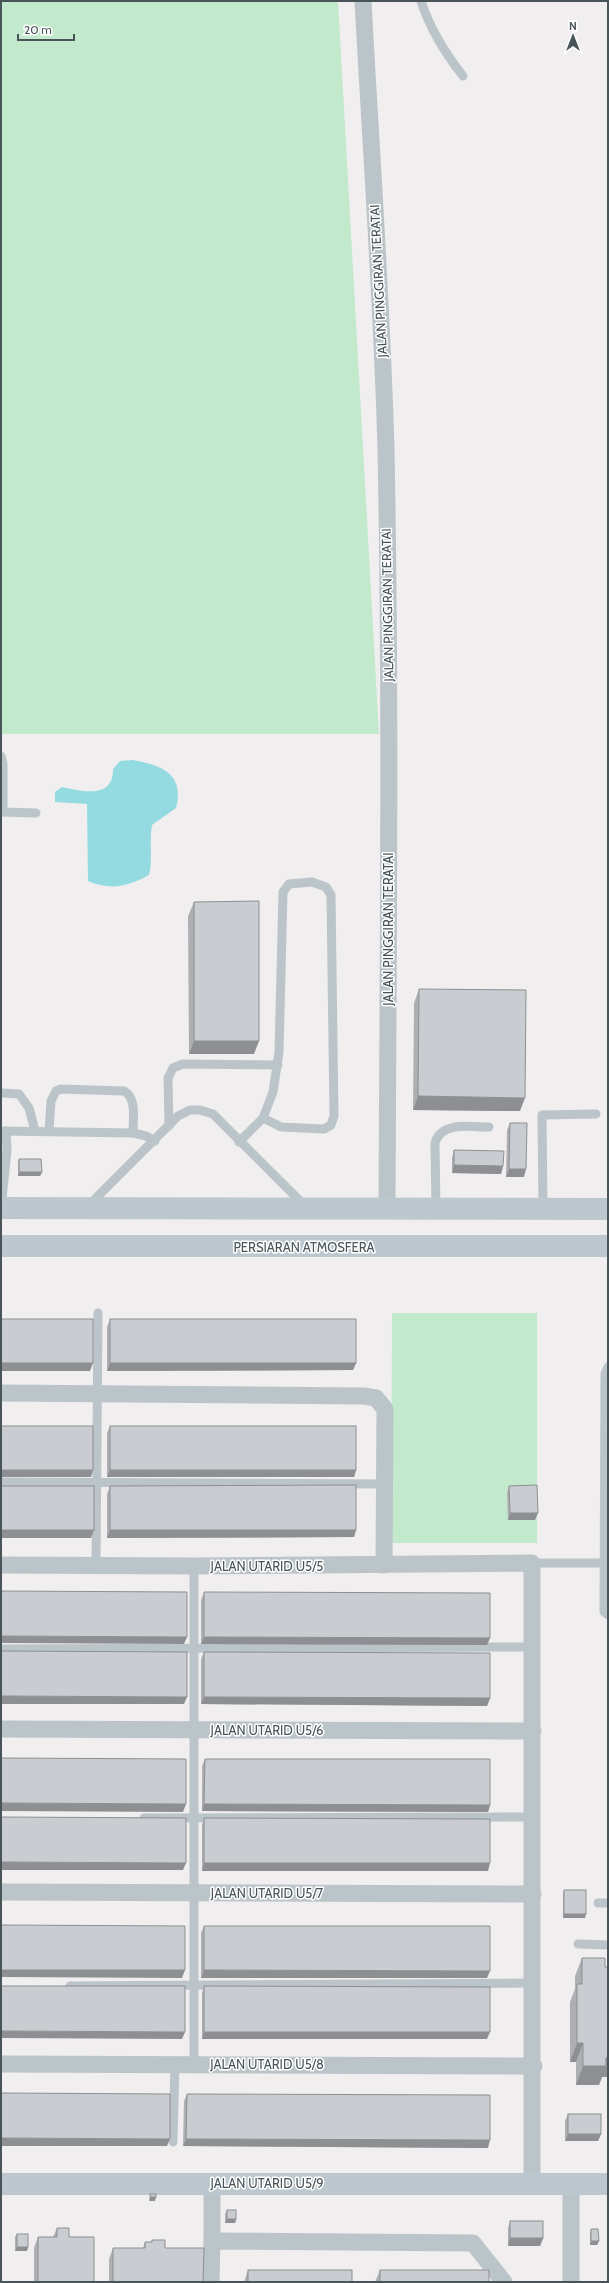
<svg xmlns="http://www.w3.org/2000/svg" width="609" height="2283" viewBox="0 0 609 2283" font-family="Cabin,sans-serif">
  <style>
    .green { fill: #c2e9cc }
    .water { fill: #94dbe1 }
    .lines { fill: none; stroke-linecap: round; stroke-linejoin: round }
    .lane { stroke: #bbc4c9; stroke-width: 9 }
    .street { stroke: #bbc4c9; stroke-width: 17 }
    .secondary { stroke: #bcc7ce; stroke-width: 22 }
    .wall { fill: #adafb3 }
    .shaded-wall { fill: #8d8f92 }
    .building { fill: #c9ccd0; stroke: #8d8f92 }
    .labels { text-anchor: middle; stroke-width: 3; stroke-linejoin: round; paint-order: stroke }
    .street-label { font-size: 13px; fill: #495459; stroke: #fff }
  </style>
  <rect width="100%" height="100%" fill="#f1eeef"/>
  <!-- green -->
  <g class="green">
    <path d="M1 1H338L379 734H1Z"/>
    <path d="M392 1313H537V1543H391Z"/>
  </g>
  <!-- water -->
  <path class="water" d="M132 760C161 765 185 773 176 808L152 825C149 842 153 859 149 875 129 886 111 891 88 881L87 804 55 802V792L62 787C82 791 113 800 113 769L120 761Z"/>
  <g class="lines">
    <!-- lane -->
    <g class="lane">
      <path d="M421 1C430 29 445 53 463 76"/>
      <path d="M1 756 3 763V812"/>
      <path d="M1 812 36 813"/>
      <path d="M1 1093 19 1094 29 1108 35 1131"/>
      <path d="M169 1126 168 1078 173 1068 183 1064 278 1065"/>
      <path d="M1 1131 133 1133 146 1136 155 1141"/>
      <path d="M49 1131 51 1101 56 1091 61 1089 124 1091C137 1098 133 1119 133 1133"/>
      <path d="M239 1142 263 1118 273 1092 279 1052 283 892 289 884 312 882 326 887 331 895 334 1116 331 1125 324 1129 281 1127 263 1118"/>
      <path d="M89 1205 178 1116 190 1110H200L213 1114 304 1205"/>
      <path d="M1 1208 7 1150 6 1131"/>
      <path d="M436 1209 435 1143C441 1121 471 1127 489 1127"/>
      <path d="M543 1209 542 1115 596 1114"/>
      <path d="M608 1367 605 1374 604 1612 608 1615"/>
      <path d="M1 1482 384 1484"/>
      <path d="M532 1563H608"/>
      <path d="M96 1566 98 1313"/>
      <path d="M194 1566V2064"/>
      <path d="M1 1649 532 1647"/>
      <path d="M144 1818 533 1817"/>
      <path d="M598 1903H608"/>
      <path d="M578 1944 608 1945"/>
      <path d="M70 1986 533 1983"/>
      <path d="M173 2142 175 2064"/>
    </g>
    <!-- street -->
    <g class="street">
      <path d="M363 1C371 151 382 300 386 450 391 703 388 956 387 1209"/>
      <path d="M1 1393 364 1396 376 1398 385 1409 384 1565"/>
      <path d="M1 1565 194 1566 532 1563V2183"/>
      <path d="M1 1729 533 1731"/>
      <path d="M1 1892 533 1894"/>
      <path d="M1 2064 534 2066"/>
      <path d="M212 2241V2184"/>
      <path d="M211 2282 212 2241 473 2243 504 2282"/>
      <path d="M571 2282V2183"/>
    </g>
    <!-- secondary -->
    <g class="secondary">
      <path d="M1 1208 608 1209"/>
      <path d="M1 1246H608"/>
      <path d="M1 2184H608"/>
    </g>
  </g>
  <!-- wall -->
  <g class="wall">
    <path d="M194 902 254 1054H189L188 916Z"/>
    <path d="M419 989 520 1111 413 1110 414 1003Z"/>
    <path d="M510 1123 524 1177H506L507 1130Z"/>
    <path d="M454 1150 503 1166 501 1174 452 1173V1158Z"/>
    <path d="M19 1159 42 1172 40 1176H18V1163Z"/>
    <path d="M110 1319 356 1363 353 1370 107 1371V1327Z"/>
    <path d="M110 1426 356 1470 354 1477H107V1433Z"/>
    <path d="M110 1486 356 1530 354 1537 107 1538V1494Z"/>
    <path d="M509 1486 535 1520H508L507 1493Z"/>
    <path d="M204 1592 490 1638 487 1645 201 1644V1600Z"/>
    <path d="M204 1652 490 1698 487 1706 201 1704V1659Z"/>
    <path d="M205 1759 490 1805 488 1812 202 1811V1766Z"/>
    <path d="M204 1818 488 1871H202V1826Z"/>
    <path d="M564 1890 585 1918H563V1893Z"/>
    <path d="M204 1926 487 1978H201V1933Z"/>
    <path d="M582 1958 605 1967H608V2085H607V2077H602L599 2085H576V2062H570V2002L575 1989V1976Z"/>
    <path d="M204 1986 487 2039H202V1994Z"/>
    <path d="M187 2094 488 2148 183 2146 184 2101Z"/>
    <path d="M568 2114 601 2134 598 2141H565V2121Z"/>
    <path d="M227 2210 236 2219 235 2223H225V2214Z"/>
    <path d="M510 2221 543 2238 540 2246H508V2228Z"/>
    <path d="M57 2228 69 2237 94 2282H34V2248L38 2237H53Z"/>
    <path d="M591 2229 599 2241 597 2245H590V2233Z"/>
    <path d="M17 2234 28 2247 27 2251H15V2237Z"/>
    <path d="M152 2240 165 2248 203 2282H109V2259L113 2248H143L145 2242H151Z"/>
    <path d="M248 2270 352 2282H244Z"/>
    <path d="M380 2270 489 2282H375Z"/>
  </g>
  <!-- shaded-wall -->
  <g class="shaded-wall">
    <path d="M194 1041H259L254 1054H189Z"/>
    <path d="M418 1096 525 1098 520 1111 413 1110Z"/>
    <path d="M454 1165 503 1166 501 1174 452 1173Z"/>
    <path d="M509 1169H526L524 1177H506Z"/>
    <path d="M19 1172H42L40 1176H18Z"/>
    <path d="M1 1363H93L90 1371H1Z"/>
    <path d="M110 1363H356L353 1370 107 1371Z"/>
    <path d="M1 1470H93L91 1477H1Z"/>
    <path d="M110 1470H356L354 1477H107Z"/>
    <path d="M510 1513H538L535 1520H508Z"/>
    <path d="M1 1530H94L91 1538H1Z"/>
    <path d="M110 1530H356L354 1537 107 1538Z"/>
    <path d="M1 1636 187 1637 184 1644 1 1643Z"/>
    <path d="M204 1637 490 1638 487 1645 201 1644Z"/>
    <path d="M1 1696 187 1697 184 1704H1Z"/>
    <path d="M204 1697 490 1698 487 1706 201 1704Z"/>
    <path d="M1 1803 186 1804 183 1812 1 1811Z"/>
    <path d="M204 1804 490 1805 488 1812 202 1811Z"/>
    <path d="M1 1862 186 1863 183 1870H1Z"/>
    <path d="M204 1863H490L488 1871H202Z"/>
    <path d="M564 1914H586L585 1918H563Z"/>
    <path d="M1 1970H185L182 1978 1 1977Z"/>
    <path d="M204 1970 490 1971 487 1978H201Z"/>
    <path d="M1 2031 185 2032 182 2039 1 2038Z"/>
    <path d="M204 2032H490L487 2039H202Z"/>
    <path d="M577 2043H583L576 2062H570Z"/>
    <path d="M606 2058H608V2075L607 2077H602L599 2085H576L583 2066Z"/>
    <path d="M568 2134H601L598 2141H565Z"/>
    <path d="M1 2138 170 2139 167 2146H1Z"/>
    <path d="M186 2139 490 2140 488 2148 183 2146Z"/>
    <path d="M150 2197H156L155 2201H149Z"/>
    <path d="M227 2219H236L235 2223H225Z"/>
    <path d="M510 2238H543L540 2246H508Z"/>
    <path d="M591 2241H599L597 2245H590Z"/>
    <path d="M17 2247H28L27 2251H15Z"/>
  </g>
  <!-- building -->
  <g class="building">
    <path d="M259 901V1041H194V902Z"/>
    <path d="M419 989 526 990 525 1098 418 1096Z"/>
    <path d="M510 1123H527L526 1169H509Z"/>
    <path d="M454 1150 504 1151 503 1166 454 1165Z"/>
    <path d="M19 1159H41L42 1172H19Z"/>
    <rect x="1" y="1319" width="92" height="44"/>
    <rect x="110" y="1319" width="246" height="44"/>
    <rect x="1" y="1426" width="92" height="44"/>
    <rect x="110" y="1426" width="246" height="44"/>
    <path d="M356 1485V1530H110V1486Z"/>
    <path d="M537 1485 538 1513H510L509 1486Z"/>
    <rect x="1" y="1486" width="93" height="44"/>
    <path d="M1 1591 187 1592V1637L1 1636Z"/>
    <path d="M204 1592 490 1593V1638L204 1637Z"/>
    <path d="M1 1651 187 1652V1697L1 1696Z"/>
    <path d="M204 1652 490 1653V1698L204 1697Z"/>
    <path d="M1 1758 186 1759V1804L1 1803Z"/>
    <path d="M205 1759H490V1805L204 1804Z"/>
    <path d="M1 1817 186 1818V1863L1 1862Z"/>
    <path d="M204 1818 490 1819V1863H204Z"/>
    <rect x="564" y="1890" width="22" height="24"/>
    <path d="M1 1925 185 1926V1970H1Z"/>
    <path d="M204 1926H490V1971L204 1970Z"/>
    <path d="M582 1958H605V1967H608V2058H606V2066H583V2043H577V1984H582Z"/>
    <path d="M1 1986H185V2032L1 2031Z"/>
    <path d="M204 1986 490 1987V2032H204Z"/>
    <path d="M1 2093 170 2094V2139L1 2138Z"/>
    <path d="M187 2094 490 2095V2140L186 2139Z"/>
    <rect x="568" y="2114" width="33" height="20"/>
    <rect x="150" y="2194" width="6" height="3"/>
    <rect x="227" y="2210" width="9" height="9"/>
    <rect x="510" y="2221" width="33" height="17"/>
    <path d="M57 2228H69V2237H94V2282H38V2237H57Z"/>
    <path d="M591 2229H598L599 2241H591Z"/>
    <rect x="17" y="2234" width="11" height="13"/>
    <path d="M152 2240H165V2248H204L203 2282H113V2248H145V2242H152Z"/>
    <rect x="248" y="2270" width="104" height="12"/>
    <rect x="380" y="2270" width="109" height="12"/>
  </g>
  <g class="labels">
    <!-- street labels -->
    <g class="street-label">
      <text transform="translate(378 281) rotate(-93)" y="5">JALAN PINGGIRAN TERATAI</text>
      <text transform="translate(387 605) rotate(-91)" y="5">JALAN PINGGIRAN TERATAI</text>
      <text transform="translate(388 929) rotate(-90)" y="5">JALAN PINGGIRAN TERATAI</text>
      <text x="304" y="1252">PERSIARAN ATMOSFERA</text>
      <text x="267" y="1571">JALAN UTARID U5/5</text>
      <text x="267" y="1735">JALAN UTARID U5/6</text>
      <text x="267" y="1898">JALAN UTARID U5/7</text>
      <text x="267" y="2069">JALAN UTARID U5/8</text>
      <text x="267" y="2188">JALAN UTARID U5/9</text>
    </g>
  </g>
  <!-- border -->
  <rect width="609" height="2283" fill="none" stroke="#495459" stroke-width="4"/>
  <!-- north arrow -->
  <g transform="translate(573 36)" stroke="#ffffff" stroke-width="3" paint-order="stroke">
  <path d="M0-3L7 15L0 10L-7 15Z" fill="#495459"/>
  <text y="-6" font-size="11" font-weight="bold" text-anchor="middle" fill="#495459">N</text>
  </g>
  <!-- scale -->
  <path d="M18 34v6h56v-6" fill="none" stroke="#495459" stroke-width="2"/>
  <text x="24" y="34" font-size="12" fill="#495459" stroke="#ffffff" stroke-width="3" paint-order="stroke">20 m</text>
</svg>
